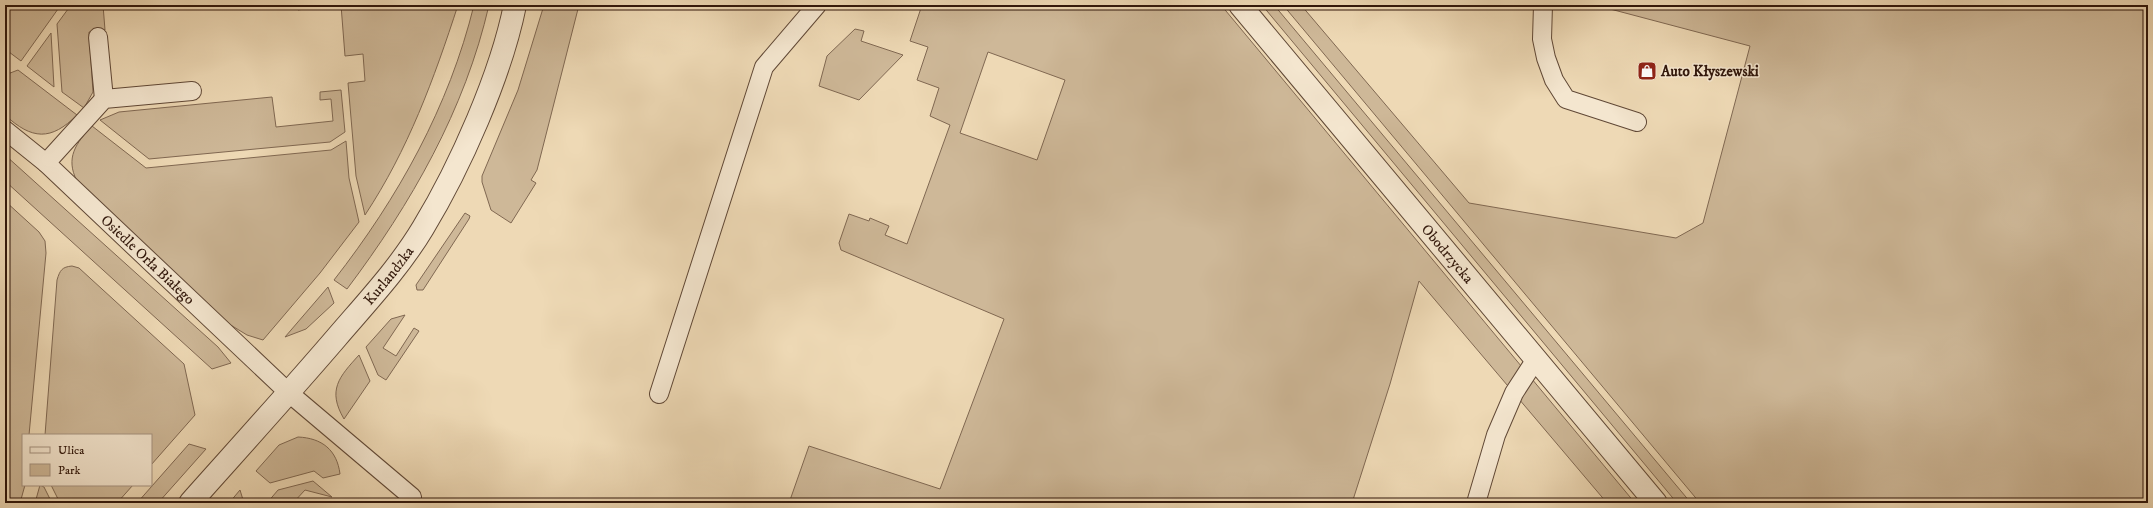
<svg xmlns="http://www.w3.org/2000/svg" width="2153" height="508" viewBox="0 0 2153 508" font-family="'IM FELL DW Pica',serif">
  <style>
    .green { fill: #ceb898; stroke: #806852; fill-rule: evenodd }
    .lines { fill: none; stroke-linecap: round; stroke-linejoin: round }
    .lane-casing { stroke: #604836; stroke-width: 20 }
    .street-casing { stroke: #604836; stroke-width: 24 }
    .lane { stroke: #f4e6cf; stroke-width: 18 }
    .street { stroke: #f4e6cf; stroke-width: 22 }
    .labels { text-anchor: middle; stroke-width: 3; stroke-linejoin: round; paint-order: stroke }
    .poi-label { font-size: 15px; font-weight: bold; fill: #31170b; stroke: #f4e6cf; text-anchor: start }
    .street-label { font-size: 15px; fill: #31170b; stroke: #f4e6cf }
  </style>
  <rect width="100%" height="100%" fill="#eed9b5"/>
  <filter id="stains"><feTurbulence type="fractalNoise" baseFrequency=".005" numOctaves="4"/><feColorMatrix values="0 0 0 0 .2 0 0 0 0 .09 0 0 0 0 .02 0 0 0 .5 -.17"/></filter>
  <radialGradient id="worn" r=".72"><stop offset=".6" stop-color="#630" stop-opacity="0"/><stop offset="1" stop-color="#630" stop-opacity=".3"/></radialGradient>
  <!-- green -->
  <g class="green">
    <path d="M5 5H58V9L21 61 5 49Z"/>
    <path d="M71 5H103L105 30 89 32 93 92 84 108 62 92 57 24Z"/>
    <path d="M298 5H328L298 10Z"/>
    <path d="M341 5H458C434 79 408 150 365 215L356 176 348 83 365 81 363 54 345 56Z"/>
    <path d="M474 5H489C465 110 411 204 347 289L334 280C398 198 449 107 474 5Z"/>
    <path d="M544 5H579L537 170 531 180 536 183 511 223 491 210 482 182V176L518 90Z"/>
    <path d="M922 5H1221L1635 503H1607L1419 281 1390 384 1352 503H789L809 446 940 489 1004 319 841 250 839 243 849 214 869 221 870 218 889 226 885 235 907 244 950 125 930 116 939 88 917 80 928 47 910 41ZM988 52 1065 80 1037 160 960 133Z"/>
    <path d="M1262 5H1274L1691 503H1677Z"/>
    <path d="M1283 5H1301L1469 203 1676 238 1703 223 1750 46 1595 5H2148V503H1700Z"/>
    <path d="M855 29 864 31 861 41 903 55 859 100 819 86 827 56Z"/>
    <path d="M51 33 54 87 27 66Z"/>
    <path d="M18 70 77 115C51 141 32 140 5 115V75Z"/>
    <path d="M341 90 345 132 330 142 149 159 100 120 119 112 272 97 276 127 333 121 331 99 320 100V92Z"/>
    <path d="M92 126 146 168 331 150 346 141 349 178 359 222 320 273 263 340 247 335 229 324 77 181C65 158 76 143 92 126Z"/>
    <path d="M5 155 218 347 231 363 212 369 5 181Z"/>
    <path d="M5 201 39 232 45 241 46 253 29 435H23V485H25L20 503H5Z"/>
    <path d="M465 213 470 216 469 219 423 290H417L416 285Z"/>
    <path d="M72 266 79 268 184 364 195 415 151 465V435H45L57 280C60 270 62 267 72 266Z"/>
    <path d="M328 287 334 303 306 329 285 337Z"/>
    <path d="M405 315 383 348 396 356 414 328 419 331 386 380 378 375 366 347 391 319Z"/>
    <path d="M359 355 370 381 344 419C327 390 339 377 359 355Z"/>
    <path d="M298 437C322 438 337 450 340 474L323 478 314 471 270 483 256 471 279 445Z"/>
    <path d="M189 444 206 449 158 503H137Z"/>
    <path d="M313 481 332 497 305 490 293 503H267L278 490Z"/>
    <path d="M40 485 44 487 52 503H35Z"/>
    <path d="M51 485H133L117 503H60Z"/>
    <path d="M240 490 244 503H229Z"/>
  </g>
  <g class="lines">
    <defs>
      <g id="lane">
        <path d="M1543 5 1542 39 1546 58 1554 80 1566 99 1637 122"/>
        <path d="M98 37 104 99"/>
        <path id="s1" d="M5 130 46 163 289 393 412 497"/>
        <path d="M46 163 104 99 192 91"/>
        <path d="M659 394 764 67 817 5"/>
        <path d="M1476 503 1496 435 1514 393 1536 359"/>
      </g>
      <g id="street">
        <path id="s2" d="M1240 5 1656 503"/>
        <path id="s3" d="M190 503C239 448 289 393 337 337 367 302 399 268 423 228 460 167 501 75 515 5"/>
      </g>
    </defs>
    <!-- lane casing -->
    <use href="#lane" class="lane-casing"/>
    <!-- street casing -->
    <use href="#street" class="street-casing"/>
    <!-- lane -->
    <use href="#lane" class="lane"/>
    <!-- street -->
    <use href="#street" class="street"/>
  </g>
  <!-- icons -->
  <defs>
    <symbol id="shop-square" viewBox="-11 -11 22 22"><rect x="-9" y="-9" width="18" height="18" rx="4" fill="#8f2418" stroke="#f4e6cf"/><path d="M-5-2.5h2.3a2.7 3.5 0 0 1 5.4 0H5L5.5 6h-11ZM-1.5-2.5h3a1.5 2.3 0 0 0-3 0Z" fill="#fff"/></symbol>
  </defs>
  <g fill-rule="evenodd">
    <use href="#shop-square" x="1636" y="60" width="22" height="22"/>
  </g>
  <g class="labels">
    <!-- poi labels -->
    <g class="poi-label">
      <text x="1661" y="76">Auto Kłyszewski</text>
    </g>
    <!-- street labels -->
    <g class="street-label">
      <text dy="5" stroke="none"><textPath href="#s2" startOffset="324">Obodrzycka</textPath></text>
      <text dy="5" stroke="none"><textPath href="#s1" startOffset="193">Osiedle Orła Białego</textPath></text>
      <text dy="5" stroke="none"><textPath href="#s3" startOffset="302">Kurlandzka</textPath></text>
    </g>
  </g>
  <!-- margin -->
  <rect width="2153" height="508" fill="none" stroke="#eed9b5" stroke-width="20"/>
  <rect x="6" y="6" width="2141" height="496" fill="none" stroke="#31170b" stroke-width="2"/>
  <rect x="10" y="10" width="2133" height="488" fill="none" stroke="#31170b"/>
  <!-- legend -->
  <rect x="22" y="434" width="130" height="52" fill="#f4e6cf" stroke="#a69381"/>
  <rect x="30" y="447" width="20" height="6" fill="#f4e6cf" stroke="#a69381"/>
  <text x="58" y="454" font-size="12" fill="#31170b">Ulica</text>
  <rect x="30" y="464" width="20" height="12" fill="#ceb898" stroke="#a69381"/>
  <text x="58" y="474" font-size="12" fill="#31170b">Park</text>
  <rect width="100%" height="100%" filter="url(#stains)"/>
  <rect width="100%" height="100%" fill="url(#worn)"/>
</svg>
